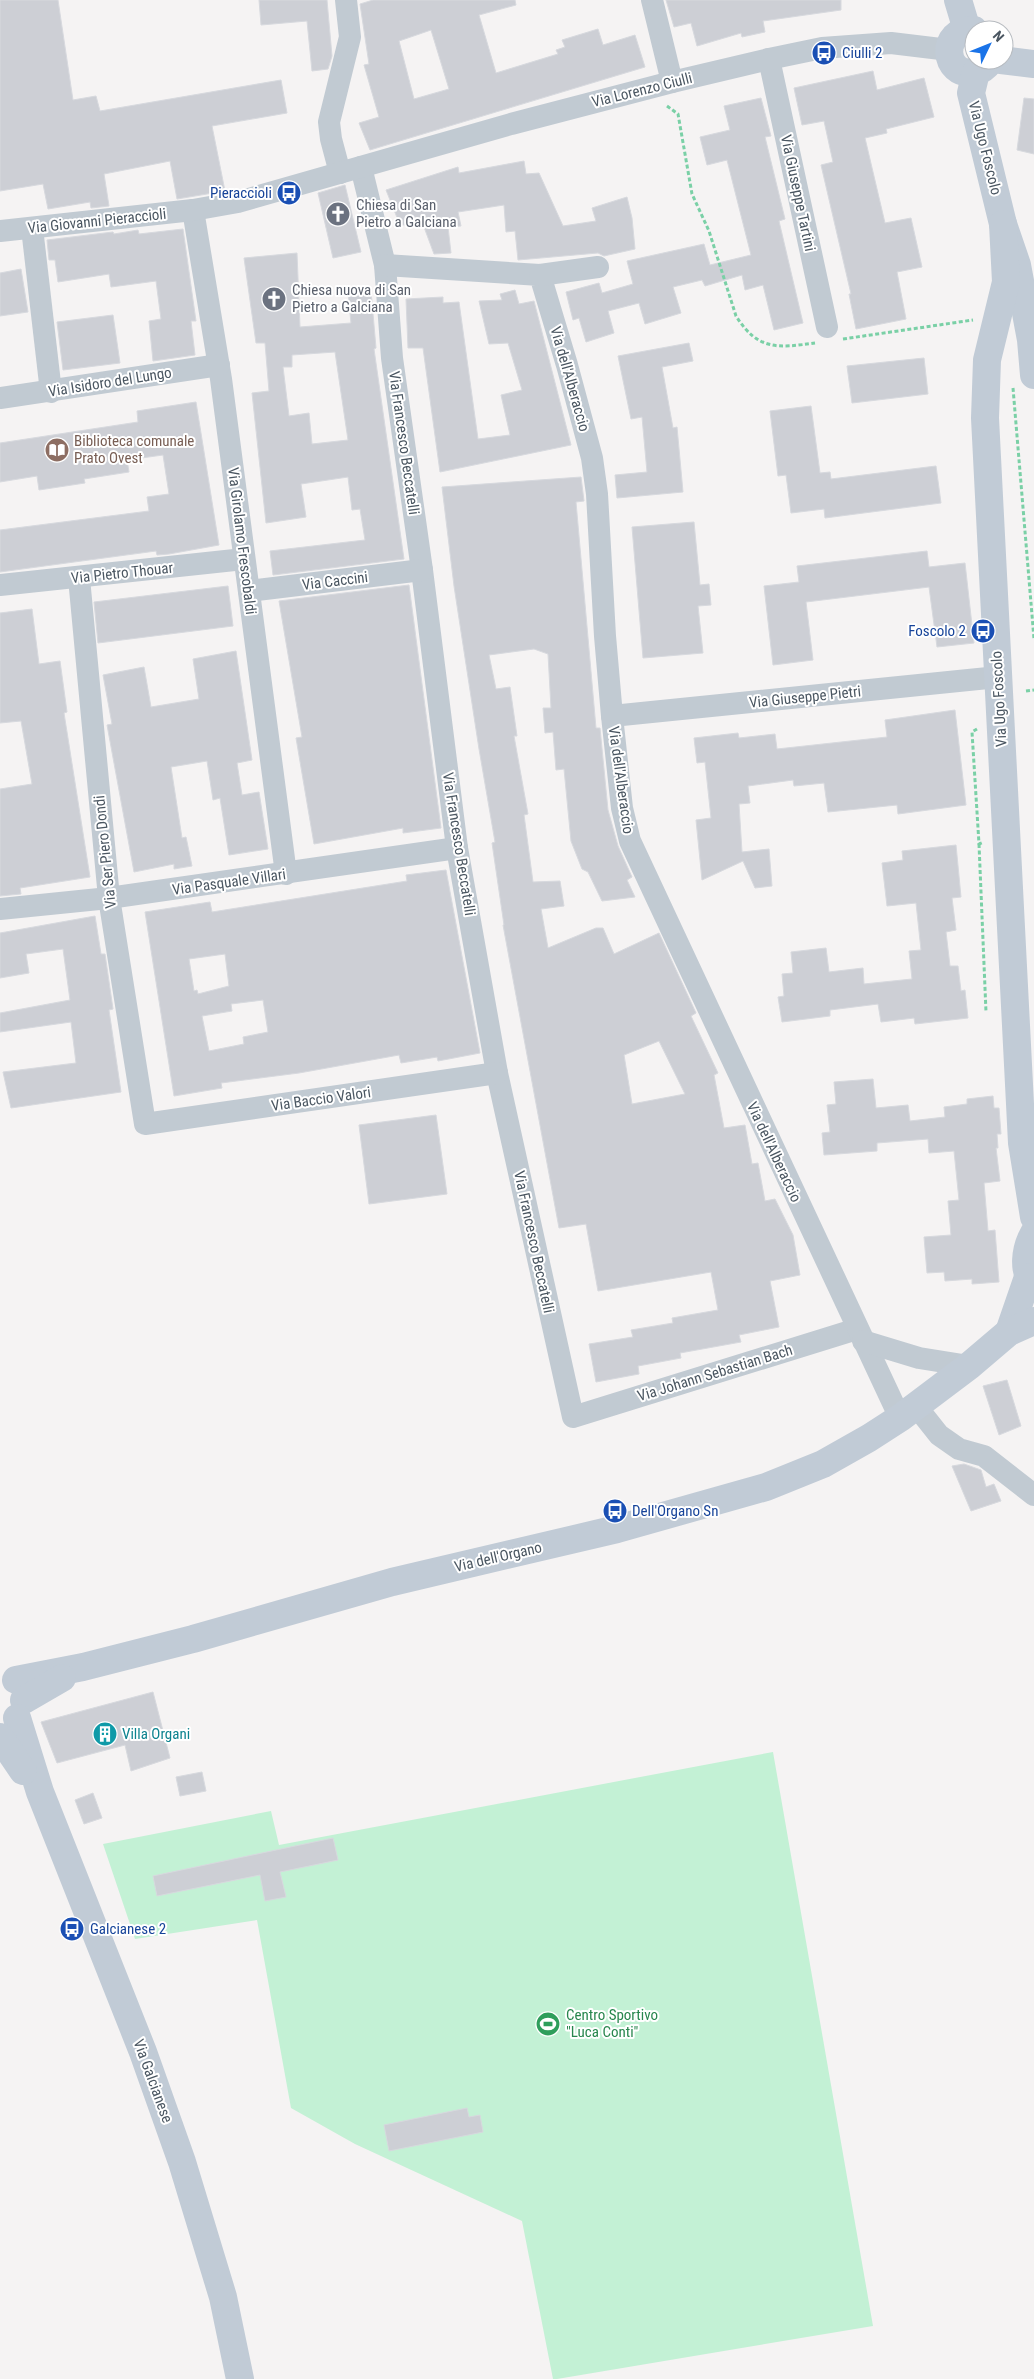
<svg xmlns="http://www.w3.org/2000/svg" width="1034" height="2379" viewBox="0 0 1034 2379" font-family="'Roboto Condensed',sans-serif">
  <style>
    .green { fill: #c3f1d5 }
    .building { fill: #cdcfd5; stroke: #d7d9de; fill-rule: evenodd }
    .lines { fill: none; stroke-linecap: round; stroke-linejoin: round }
    .path { stroke: #7ad0a6; stroke-width: 3; stroke-dasharray: 4 2.5; stroke-linecap: butt }
    .street { stroke: #c1cad2; stroke-width: 22 }
    .secondary { stroke: #c1cbd6; stroke-width: 28 }
    .labels { text-anchor: middle; stroke-width: 4; stroke-linejoin: round; paint-order: stroke }
    .transit-label { font-size: 15px; fill: #164399; stroke: #fff; text-anchor: start }
    .street-label { font-size: 15px; fill: #4a5661; stroke: #fff }
    .worship-label { font-size: 15px; fill: #5b616d; stroke: #fff; text-anchor: start }
    .education-label { font-size: 15px; fill: #785e54; stroke: #fff; text-anchor: start }
    .culture-label { font-size: 15px; fill: #0d838f; stroke: #fff; text-anchor: start }
    .leisure-label { font-size: 15px; fill: #27864d; stroke: #fff; text-anchor: start }
  </style>
  <rect width="100%" height="100%" fill="#f5f3f3"/>
  <!-- green -->
  <path class="green" d="M773 1752 873 2326 557 2379H553L522 2221 355 2144 291 2108 257 1920 135 1939 103 1844 271 1811 279 1845Z"/>
  <!-- building -->
  <g class="building">
    <path d="M0 0H58L73 100 96 96 100 111 281 80 287 113 212 126 225 191 177 199 170 161 104 174 109 206 91 208 90 202 48 209 43 184 0 191Z"/>
    <path d="M259 0H327L332 56 328 69 312 71 307 21 261 25Z"/>
    <path d="M373 0H515L516 5 479 15 496 73 558 54 556 50 565 47 562 40 598 29 603 45 635 35 645 67 370 150 359 123 379 117 364 65 369 64 360 4ZM431 30 449 89 414 99 399 41Z"/>
    <path d="M666 0H841V10L763 21 765 32 742 37 741 33 697 46 691 23 674 27Z"/>
    <path d="M873 71 877 90 924 78 934 117 886 129 887 133 865 138 885 223 911 218 922 267 897 272 906 319 856 329 849 294H851L821 165 833 162 824 121 802 125 794 88Z"/>
    <path d="M761 98 771 136 765 137 785 219 779 221 803 323 774 330 763 285 745 290 742 275 705 286 702 280 673 287 681 313 645 324 639 303 608 311 614 333 586 342 579 318 573 320 566 292 599 283 602 293 633 284 627 261 704 244 710 265 751 255 727 160 707 165 700 137 730 130 724 106Z"/>
    <path d="M1024 98 1034 99V154L1017 150Z"/>
    <path d="M524 161 526 174 539 173 563 226 596 221 592 208 627 197 632 218 635 249 604 256 598 253 518 260 515 231 506 232 504 205 458 212 461 226 448 227 451 253 434 254 421 219 407 225H400L386 190 458 167 459 173Z"/>
    <path d="M345 185 361 252 333 258 318 193Z"/>
    <path d="M183 229 196 321H191L195 355 153 361 149 321 161 319 156 281 111 287 109 274 58 282 55 260H49L47 240 113 232 114 234 138 230 139 234Z"/>
    <path d="M297 253 300 327 351 323 348 293 371 291 376 348 374 349 404 559 273 575 270 551 365 540 360 509 352 510 348 477 301 484 306 517 266 523 252 393 269 391 265 343H256L244 258ZM335 352 348 440 312 444 309 413 289 416 283 367H292V355Z"/>
    <path d="M21 269 28 312 0 316V273Z"/>
    <path d="M515 290 519 304 534 301 571 445 440 472 423 348H408L406 299 443 297V303L459 302 478 439 510 435 501 395 522 390 508 343 489 344 479 301 502 300 500 294Z"/>
    <path d="M113 315 120 363 63 370 57 322Z"/>
    <path d="M689 343 693 361 662 367 673 428 677 427 683 492 617 498 615 475 647 472 642 417 631 419 618 356Z"/>
    <path d="M924 358 928 394 852 403 847 366Z"/>
    <path d="M196 402 219 545 169 554 157 555 156 551 0 572V530L149 511 147 497 169 494 163 455 127 460 129 472 84 479 85 483 39 490 37 476 0 482V443L138 422 137 411Z"/>
    <path d="M811 406 820 473 830 472 831 479 936 466 941 503 825 518 824 509 791 513 786 475 778 476 770 411Z"/>
    <path d="M581 477 584 501 576 502 596 728H600L608 810 618 846 632 877 627 880 635 897 602 901 588 872 582 869 571 841 564 769 556 770 553 732 545 733 543 708H551L548 654 534 649 489 655 496 689 510 687 517 736H514L528 814 524 815 533 882 560 881 564 906 541 909 548 948 596 928H603L614 954 659 933 696 1013 691 1016 718 1073 714 1075 724 1128 745 1125 752 1164 758 1163 765 1201 775 1199 793 1235 800 1275 770 1281 779 1327 739 1335 741 1342 680 1353 681 1358 638 1366 639 1374 596 1382 589 1344 633 1337 631 1330 673 1323 672 1318 718 1310 711 1272 598 1291 586 1224 559 1228 503 925H504L492 843 495 842 479 749 454 586 442 487ZM659 1041 685 1094 632 1104 624 1055Z"/>
    <path d="M694 522 700 585 709 584 711 605 698 606 703 653 643 658 632 527Z"/>
    <path d="M927 551 929 567 965 563 974 643 937 647 929 587 806 602 813 660 773 665 764 586 799 582 797 566Z"/>
    <path d="M409 585 441 828 403 833V828L314 844 296 738 302 737 279 601Z"/>
    <path d="M228 586 233 626 98 643 94 602Z"/>
    <path d="M32 609 39 664 60 661 67 712 64 713 90 877 20 888 21 894 0 896V789L32 784 21 721 0 723V613Z"/>
    <path d="M236 651 252 760 237 763 242 795 259 792 268 849 229 855 220 798 213 800 207 761 171 767 182 838 186 837 192 866 174 869V864L134 872 107 725 112 724 103 675 144 667 151 707 199 699 193 659Z"/>
    <path d="M955 710 966 805 898 814 897 805 828 812 824 783 794 786 793 780 748 786 750 803 739 804 742 852 769 849 772 886 755 888 743 861 702 880 696 820 711 818 705 762 697 763 694 738 738 733 739 738 775 734 777 749 887 737 885 720Z"/>
    <path d="M956 845 961 897 952 898 956 930 946 932 950 966H958L961 991 965 990 968 1018 915 1024 914 1018 881 1022 878 1004 830 1010V1016L782 1022 778 997 784 996 782 974 793 973 791 952 826 948 829 972 863 968 864 984 912 979 909 951 921 950 916 903 887 906 882 863 903 860 902 851Z"/>
    <path d="M446 870 480 1053 438 1061 437 1057 401 1063 399 1055 299 1073 221 1083 222 1088 174 1096 145 912 210 902 212 912 407 881 406 875ZM225 954 229 986 198 994 197 990 194 991 189 959ZM263 1000 268 1032 243 1037 244 1044 209 1051 202 1016 232 1011 231 1004Z"/>
    <path d="M95 916 101 954H105L113 1009 109 1010 121 1092 11 1108 3 1072 76 1063 71 1022 0 1032V1013L70 1000 63 949 26 954 29 973 0 978V933Z"/>
    <path d="M873 1079 876 1108 908 1105 910 1121 945 1117 944 1107 967 1104V1099L993 1096 994 1108H999L1001 1134H997L998 1148H996L1000 1181 984 1183 988 1231 995 1230 999 1282 972 1284V1279L945 1281 944 1272 927 1273 924 1237 951 1235 948 1201 959 1200 954 1151 929 1153 928 1139 877 1143V1151L824 1155 822 1133 830 1132 827 1105 836 1104 834 1082Z"/>
    <path d="M436 1115 447 1194 369 1204 359 1125Z"/>
    <path d="M1007 1380 1021 1426 999 1435 983 1386Z"/>
    <path d="M964 1464 981 1470 986 1487 994 1484 1001 1501 971 1511 952 1466Z"/>
    <path d="M153 1692 170 1758 131 1771 125 1745 57 1763 41 1722Z"/>
    <path d="M202 1772 206 1791 180 1796 176 1777Z"/>
    <path d="M93 1793 102 1818 84 1824 75 1800Z"/>
    <path d="M333 1838 338 1860 280 1872 286 1897 265 1901 260 1875 157 1896 153 1876Z"/>
    <path d="M467 2108 469 2117 480 2115 483 2132 389 2151 384 2125Z"/>
  </g>
  <g class="lines">
    <!-- path -->
    <g class="path">
      <path d="M667 106 678 114 692 194 709 231 736 316C758 351 778 348 815 343"/>
      <path d="M843 339 973 320"/>
      <path d="M1013 388 1034 639"/>
      <path d="M1026 691 1034 690"/>
      <path d="M977 729 972 732 979 844 984 842"/>
      <path d="M979 844 986 1012"/>
    </g>
    <!-- street -->
    <g class="street">
      <path d="M652 0 672 82"/>
      <path d="M769 59 827 327"/>
      <path d="M361 167 385 265 392 358 422 570 457 848 497 1073 573 1417 857 1329"/>
      <path d="M340 173 331 139 329 122 350 37 346 0"/>
      <path d="M193 210 221 379 286 874"/>
      <path d="M32 228 51 392"/>
      <path d="M0 231 193 210 238 202 511 124 672 82 769 59 822 48 891 43 949 50"/>
      <path d="M385 265 540 275 567 365 592 458 597 494 605 636 612 716 622 808 630 841 900 1418"/>
      <path d="M540 275 598 267"/>
      <path d="M0 398 219 365"/>
      <path d="M79 578 109 898 145 1124 497 1073"/>
      <path d="M0 585 244 559"/>
      <path d="M249 591 422 570"/>
      <path d="M612 716 998 677"/>
      <path d="M0 909 109 898 457 848"/>
      <path d="M863 1341 919 1358 969 1366"/>
      <path d="M916 1406 939 1435 959 1449 984 1456 1034 1495"/>
    </g>
    <!-- secondary -->
    <g class="secondary">
      <path d="M958 0 967 30"/>
      <path d="M974 30C939 28 943 78 974 72 981 71 986 67 990 61"/>
      <path d="M1001 60 1034 64"/>
      <path d="M976 72 971 93 1003 224 1017 265 1031 340 1034 375"/>
      <path d="M1003 224 1006 282 987 360 985 418 1022 1143 1034 1217"/>
      <path d="M1034 1233C1025 1249 1022 1271 1034 1286"/>
      <path d="M1009 1332 1028 1277"/>
      <path d="M16 1680 83 1667 193 1639 392 1582 617 1529 766 1487 823 1464 869 1438 900 1418 969 1366 1009 1332 1034 1321"/>
      <path d="M24 1700 62 1678"/>
      <path d="M17 1718 40 1792 143 2052 182 2162 223 2297 240 2379"/>
      <path d="M0 1737 23 1771"/>
    </g>
  </g>
  <!-- icons -->
  <defs>
    <symbol id="bus-disc" viewBox="-11 -11 22 22"><circle r="9.5" fill="#1a4fb4" stroke="#fff"/><path d="M-5-6H5V4H4V6H2V4H-2V6H-4V4H-5ZM-3.5-4V0h7V-4ZM-3.5 1.2v1.5H-2V1.2ZM2 1.2v1.5H3.5V1.2Z" fill="#fff"/></symbol>
    <symbol id="church-disc" viewBox="-11 -11 22 22"><circle r="9.5" fill="#6b7280" stroke="#fff"/><path d="M-1.2-6h2.4v3.5h3.3v2.4h-3.3V6h-2.4V-.1h-3.3v-2.4h3.3Z" fill="#fff"/></symbol>
    <symbol id="library-disc" viewBox="-11 -11 22 22"><circle r="9.5" fill="#8d6e63" stroke="#fff"/><path d="M-6-4Q-3-5.5-.7-3.5V5Q-3 3-6 4ZM6-4Q3-5.5 .7-3.5V5Q3 3 6 4Z" fill="#fff"/></symbol>
    <symbol id="building-disc" viewBox="-11 -11 22 22"><circle r="9.5" fill="#0f9aa8" stroke="#fff"/><path d="M-4-6H4V6H1V3H-1V6H-4ZM-2.5-4.3h1.7v1.8h-1.7ZM.8-4.3h1.7v1.8H.8ZM-2.5-1h1.7V.8h-1.7ZM.8-1h1.7V.8H.8Z" fill="#fff"/></symbol>
    <symbol id="stadium-disc" viewBox="-11 -11 22 22"><circle r="9.5" fill="#2e9e5b" stroke="#fff"/><path d="M0-5a6.5 5 0 1 0 0 10a6.5 5 0 1 0 0-10ZM-3.5-1.8h7v3.6h-7Z" fill="#fff"/></symbol>
  </defs>
  <g fill-rule="evenodd">
    <use href="#bus-disc" x="810" y="39" width="28" height="28"/>
    <use href="#bus-disc" x="275" y="179" width="28" height="28"/>
    <use href="#church-disc" x="324" y="200" width="28" height="28"/>
    <use href="#church-disc" x="260" y="285" width="28" height="28"/>
    <use href="#library-disc" x="43" y="436" width="28" height="28"/>
    <use href="#bus-disc" x="969" y="617" width="28" height="28"/>
    <use href="#bus-disc" x="601" y="1497" width="28" height="28"/>
    <use href="#building-disc" x="91" y="1720" width="28" height="28"/>
    <use href="#bus-disc" x="58" y="1915" width="28" height="28"/>
    <use href="#stadium-disc" x="534" y="2010" width="28" height="28"/>
  </g>
  <g class="labels">
    <!-- transit labels -->
    <g class="transit-label">
      <text x="842" y="58">Ciulli 2</text>
      <text x="272" y="198" text-anchor="end">Pieraccioli</text>
      <text x="966" y="636" text-anchor="end">Foscolo 2</text>
      <text x="632" y="1516">Dell'Organo Sn</text>
      <text x="90" y="1934">Galcianese 2</text>
    </g>
    <!-- street labels -->
    <g class="street-label">
      <text transform="translate(642 90) rotate(-14)" y="5">Via Lorenzo Ciulli</text>
      <text transform="translate(985 148) rotate(76)" y="5">Via Ugo Foscolo</text>
      <text transform="translate(798 193) rotate(78)" y="5">Via Giuseppe Tartini</text>
      <text transform="translate(97 221) rotate(-6)" y="5">Via Giovanni Pieraccioli</text>
      <text transform="translate(570 379) rotate(74)" y="5">Via dell'Alberaccio</text>
      <text transform="translate(110 382) rotate(-9)" y="5">Via Isidoro del Lungo</text>
      <text transform="translate(404 443) rotate(82)" y="5">Via Francesco Beccatelli</text>
      <text transform="translate(242 541) rotate(83)" y="5">Via Girolamo Frescobaldi</text>
      <text transform="translate(122 573) rotate(-6)" y="5">Via Pietro Thouar</text>
      <text transform="translate(335 581) rotate(-7)" y="5">Via Caccini</text>
      <text transform="translate(805 697) rotate(-6)" y="5">Via Giuseppe Pietri</text>
      <text transform="translate(999 699) rotate(-93)" y="5">Via Ugo Foscolo</text>
      <text transform="translate(621 780) rotate(82)" y="5">Via dell'Alberaccio</text>
      <text transform="translate(459 844) rotate(81)" y="5">Via Francesco Beccatelli</text>
      <text transform="translate(105 852) rotate(-96)" y="5">Via Ser Piero Dondi</text>
      <text transform="translate(229 882) rotate(-8)" y="5">Via Pasquale Villari</text>
      <text transform="translate(321 1099) rotate(-8)" y="5">Via Baccio Valori</text>
      <text transform="translate(774 1152) rotate(65)" y="5">Via dell'Alberaccio</text>
      <text transform="translate(534 1242) rotate(78)" y="5">Via Francesco Beccatelli</text>
      <text transform="translate(715 1373) rotate(-17)" y="5">Via Johann Sebastian Bach</text>
      <text transform="translate(498 1557) rotate(-13)" y="5">Via dell'Organo</text>
      <text transform="translate(153 2081) rotate(70)" y="5">Via Galcianese</text>
    </g>
    <!-- worship labels -->
    <g class="worship-label">
      <text x="356" y="210">Chiesa di San<tspan x="356" dy="17">Pietro a Galciana</tspan></text>
      <text x="292" y="295">Chiesa nuova di San<tspan x="292" dy="17">Pietro a Galciana</tspan></text>
    </g>
    <!-- education labels -->
    <g class="education-label">
      <text x="74" y="446">Biblioteca comunale<tspan x="74" dy="17">Prato Ovest</tspan></text>
    </g>
    <!-- culture labels -->
    <g class="culture-label">
      <text x="122" y="1739">Villa Organi</text>
    </g>
    <!-- leisure labels -->
    <g class="leisure-label">
      <text x="566" y="2020">Centro Sportivo<tspan x="566" dy="17">"Luca Conti"</tspan></text>
    </g>
  </g>
  <!-- north arrow -->
  <g transform="translate(989 45) rotate(47)"><circle r="24" fill="#ffffff" stroke="#b7bbc0"/>
  <path d="M0-4L9 19L0 12L-9 19Z" fill="#1a73e8"/>
  <text y="-8" font-size="14" font-weight="bold" text-anchor="middle" fill="#4a5661">N</text>
  </g>
</svg>
